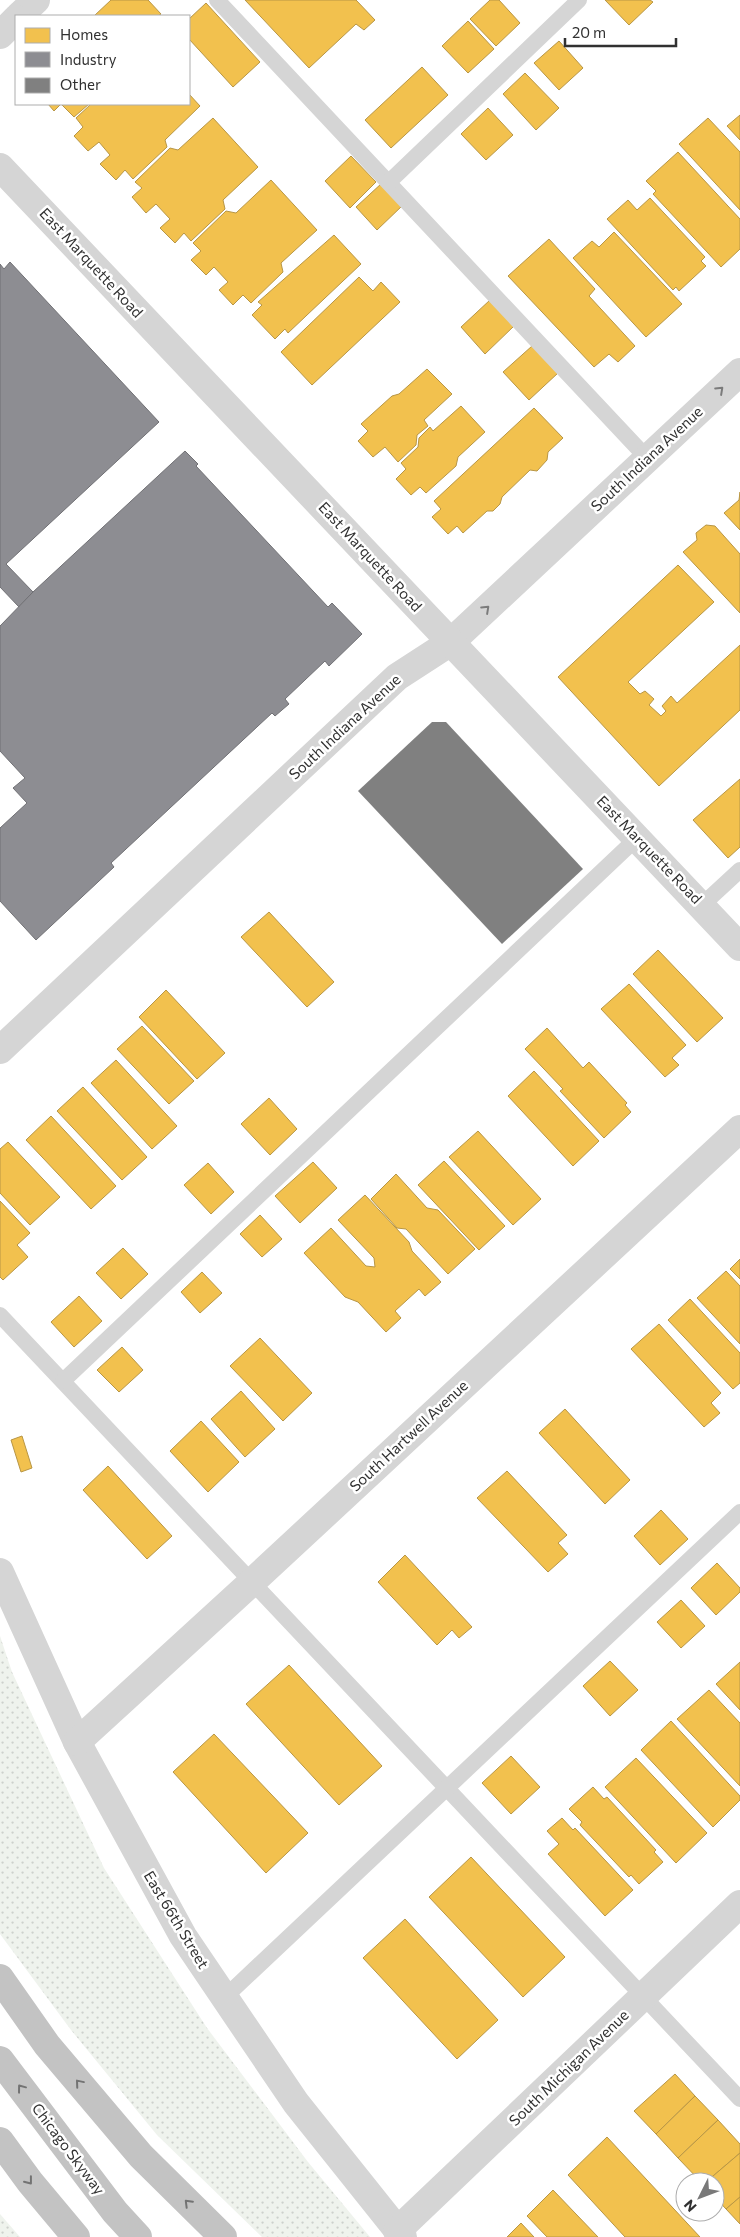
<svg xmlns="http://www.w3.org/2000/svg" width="740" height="2237" viewBox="0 0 740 2237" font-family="Commissioner,sans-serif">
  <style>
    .grass { fill: url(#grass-dots) }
    .homes { fill: #f2c14e; stroke: #b89645 }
    .industry { fill: #8d8d92; stroke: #717175 }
    .building { fill: #808080 }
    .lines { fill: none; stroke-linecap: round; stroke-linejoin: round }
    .service { stroke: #d5d5d5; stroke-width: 16 }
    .minor { stroke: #d5d5d5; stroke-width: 28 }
    .tertiary { stroke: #d5d5d5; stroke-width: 28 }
    .motorway { stroke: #c3c3c3; stroke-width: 28 }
    .oneway { stroke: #7b7b7b }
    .oneway2 { stroke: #737373 }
    .labels { text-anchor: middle; stroke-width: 5; stroke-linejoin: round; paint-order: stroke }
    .street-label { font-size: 15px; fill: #313131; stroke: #fff }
  </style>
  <defs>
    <pattern id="grass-dots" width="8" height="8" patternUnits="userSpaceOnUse" patternTransform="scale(1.25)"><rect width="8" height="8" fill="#eff3ed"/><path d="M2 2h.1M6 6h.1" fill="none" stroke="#cdd1cc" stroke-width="1.8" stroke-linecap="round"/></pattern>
  </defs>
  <rect width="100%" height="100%" fill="#fff"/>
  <!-- grass -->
  <g class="grass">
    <path d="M0 1636 12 1672 104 1868 207 2028 308 2162 370 2237H262L157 2135 71 2030 0 1934Z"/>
    <path d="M0 2214 20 2237H0Z"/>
  </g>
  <!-- homes -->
  <g class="homes">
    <path d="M111 0H148L161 14 158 16H94Z"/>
    <path d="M245 0H356L375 20 364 30 356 24 309 68Z"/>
    <path d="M490 0H499L520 23 496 46 470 19Z"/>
    <path d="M605 0H650L653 2 629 25Z"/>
    <path d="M206 3 260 62 233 87 189 39V19Z"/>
    <path d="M468 21 494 49 468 73 442 46Z"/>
    <path d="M559 41 583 68 559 90 534 63Z"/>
    <path d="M422 67 448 95 391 148 365 120Z"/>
    <path d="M525 73 559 108 536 130 503 94Z"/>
    <path d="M189 94 200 106 165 140 167 147 133 179 125 170 116 180 100 164 110 155 99 142 88 151 74 136 83 127 76 118 91 104H189Z"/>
    <path d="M48 104H89L74 117 61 104 54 111Z"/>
    <path d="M488 108 513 135 486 160 461 134Z"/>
    <path d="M740 115V140L727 126Z"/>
    <path d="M213 118 258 167 223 200 225 209 191 241 184 233 175 243 160 228 170 219 156 204 146 213 132 197 142 188 135 182 170 148 178 150Z"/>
    <path d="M708 118 740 152V210L679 144Z"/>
    <path d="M678 152 740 219V249L721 267 653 194 656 191 646 181Z"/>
    <path d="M351 156 376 182 350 208 325 181Z"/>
    <path d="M271 180 317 230 281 263 283 272 251 303 243 295 233 305 219 290 228 282 214 267 206 275 191 260 201 251 193 243 226 211 236 213Z"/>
    <path d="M382 183 403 205 377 230 356 207Z"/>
    <path d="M650 198 705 257 701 261 706 266 679 291 676 287 673 290 607 219 628 200 637 210Z"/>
    <path d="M614 232 682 304 646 337 573 258 592 241 599 247Z"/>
    <path d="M334 235 361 264 288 333 285 329 275 339 252 315 262 305 258 302Z"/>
    <path d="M549 239 595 289 589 296 635 346 618 362 609 354 594 367 508 276Z"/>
    <path d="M359 277 373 291 381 282 400 302 312 385 281 352Z"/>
    <path d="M490 300 514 326 485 354 461 327Z"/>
    <path d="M532 346 558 373 529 400 503 372Z"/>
    <path d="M427 369 452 394 424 420 428 426 417 435 416 445 398 462 385 447 373 457 358 441 368 431 361 424 392 396 399 394Z"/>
    <path d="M461 406 485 432 458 457 456 466 426 493 420 487 411 495 396 479 406 469 401 463 418 447 419 438 430 427 433 431Z"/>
    <path d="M534 408 563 438 548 452 547 460 537 471 530 470 502 497 500 504 493 511H487L463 533 457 526 448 534 432 517 441 509 434 501Z"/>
    <path d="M740 492V530L724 513 739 500Z"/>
    <path d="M706 525 715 526 740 554V613L683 552 697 540 696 533Z"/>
    <path d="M678 565 714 602 628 682 640 694 645 691 654 699 649 705 661 716 666 711 662 706 671 696 677 703 740 645V710L659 786 558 677Z"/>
    <path d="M740 779V847L728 858 693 820Z"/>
    <path d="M269 912 334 982 307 1007 241 937Z"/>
    <path d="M658 950 723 1018 697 1042 633 974Z"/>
    <path d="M629 984 686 1045 672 1058 679 1065 665 1077 601 1009Z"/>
    <path d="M166 990 225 1053 197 1079 139 1017Z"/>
    <path d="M142 1026 194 1081 169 1104 117 1049Z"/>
    <path d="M547 1028 583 1068 589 1062 627 1103 625 1105 631 1112 604 1138 560 1091 563 1089 525 1049Z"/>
    <path d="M116 1060 177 1126 152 1149 91 1083Z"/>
    <path d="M534 1071 599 1141 573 1166 508 1096Z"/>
    <path d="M83 1087 147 1157 122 1180 57 1111Z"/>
    <path d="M269 1098 297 1129 270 1155 241 1124Z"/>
    <path d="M51 1116 116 1186 91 1209 26 1140Z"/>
    <path d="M478 1131 541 1199 513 1225 449 1157Z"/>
    <path d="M8 1142 60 1197 30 1225 0 1193V1149Z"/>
    <path d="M444 1161 505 1226 479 1250 418 1185Z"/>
    <path d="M313 1162 337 1188 300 1223 275 1196Z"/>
    <path d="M208 1163 234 1192 211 1214 184 1185Z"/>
    <path d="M396 1174 427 1208 438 1210 475 1249 448 1274 406 1229 397 1228 371 1199Z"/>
    <path d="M365 1195 409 1242 412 1251 441 1282 425 1296 419 1289 395 1311 401 1318 386 1332 358 1302 345 1297 304 1253 331 1228 366 1266 375 1267 374 1258 338 1220Z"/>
    <path d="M0 1201 30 1233 17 1245 28 1257 3 1280 0 1277Z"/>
    <path d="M260 1215 282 1239 262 1257 240 1234Z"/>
    <path d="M123 1248 148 1274 121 1299 96 1273Z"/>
    <path d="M740 1259V1279L730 1269Z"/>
    <path d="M726 1271 740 1286V1344L697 1298Z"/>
    <path d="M202 1272 222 1293 200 1313 181 1292Z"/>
    <path d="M79 1296 102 1321 74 1347 51 1322Z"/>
    <path d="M690 1299 740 1353V1383L733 1389 668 1320Z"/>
    <path d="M659 1324 721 1393 711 1403 720 1413 704 1427 631 1349Z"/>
    <path d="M260 1338 312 1393 283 1421 230 1366Z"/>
    <path d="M122 1347 143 1370 119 1392 97 1370Z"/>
    <path d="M241 1391 275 1429 245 1457 211 1419Z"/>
    <path d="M565 1409 630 1480 605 1504 539 1433Z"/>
    <path d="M201 1421 239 1462 208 1492 170 1451Z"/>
    <path d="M22 1436 32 1468 21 1472 11 1440Z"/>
    <path d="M108 1466 172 1536 147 1559 83 1490Z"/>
    <path d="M507 1471 567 1535 558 1543 568 1554 548 1572 477 1498Z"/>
    <path d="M661 1510 688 1539 660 1565 634 1536Z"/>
    <path d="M405 1555 472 1627 459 1638 452 1630 437 1645 378 1582Z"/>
    <path d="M717 1563 740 1588V1592L716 1615 691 1588Z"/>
    <path d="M681 1600 705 1626 681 1648 657 1622Z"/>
    <path d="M610 1661 638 1690 610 1716 583 1686Z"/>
    <path d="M740 1662V1710L716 1684Z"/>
    <path d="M289 1665 382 1766 339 1805 246 1704Z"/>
    <path d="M709 1690 740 1723V1786L677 1719Z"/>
    <path d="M671 1721 740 1796V1800L713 1827 641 1750Z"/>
    <path d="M214 1734 308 1833 266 1873 173 1772Z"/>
    <path d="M511 1756 540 1787 511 1814 482 1783Z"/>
    <path d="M636 1758 707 1833 676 1863 605 1787Z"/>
    <path d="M593 1787 604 1799 607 1797 656 1850 654 1852 663 1862 639 1884 631 1875 629 1877 580 1825 582 1822 569 1809Z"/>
    <path d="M562 1818 573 1830 575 1828 633 1890 605 1916 548 1854 559 1844 547 1831Z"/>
    <path d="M471 1857 565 1957 523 1997 429 1897Z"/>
    <path d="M405 1919 498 2020 457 2059 363 1958Z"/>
    <path d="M675 2074 695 2096 656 2134 634 2111Z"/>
    <path d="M695 2096 718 2120 678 2158 656 2134Z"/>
    <path d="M718 2120 740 2144V2153L706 2182H701L678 2158Z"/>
    <path d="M607 2137 700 2237H625L568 2175Z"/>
    <path d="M740 2153V2197L726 2209 715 2197V2182H706Z"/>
    <path d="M553 2190 598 2237H547L527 2216Z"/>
    <path d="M740 2197V2224L726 2209Z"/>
    <path d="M521 2223 534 2237H507Z"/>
  </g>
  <!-- industry -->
  <g class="industry">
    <path d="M10 262 159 422 6 564 33 592 19 607 0 587V264L4 269Z"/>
    <path d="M185 451 198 464 196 466 328 607 332 603 362 634 329 666 325 661 285 699 289 704 275 716 272 713 111 863 114 867 36 940 0 901V828L27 803 13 788 25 778 0 751V626L33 592Z"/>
  </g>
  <!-- building -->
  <path class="building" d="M432 722H446L583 869 502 944 358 791Z"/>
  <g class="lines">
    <!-- service -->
    <g class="service">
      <path d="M217 0 647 458"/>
      <path d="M389 182 579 0"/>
      <path d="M701 906 740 870"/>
      <path d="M0 1315 740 2099"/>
      <path d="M63 1381 637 838"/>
      <path d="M224 1998 740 1512"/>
    </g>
    <!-- minor -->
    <g class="minor">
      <path d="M19 16 36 0"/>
      <path d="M0 35 16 19"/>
      <path d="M0 1050 397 677 451 642 740 372"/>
      <path d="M0 1572 77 1742 183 1936 296 2103 403 2237"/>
      <path d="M77 1742 252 1582 740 1129"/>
      <path d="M397 2231 740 1904"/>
    </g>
    <!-- tertiary -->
    <path class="tertiary" d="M0 167 740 947"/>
    <!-- motorway -->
    <g class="motorway">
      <path d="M0 1978 47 2045 141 2156 223 2237"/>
      <path d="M0 2060 115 2212 138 2237"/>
      <path d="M0 2141 30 2182 76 2237"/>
    </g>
  </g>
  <!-- one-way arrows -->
  <defs><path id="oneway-chevron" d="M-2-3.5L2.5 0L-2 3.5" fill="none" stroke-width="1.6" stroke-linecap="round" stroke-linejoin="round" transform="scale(1.25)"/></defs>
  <g class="oneway">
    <use href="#oneway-chevron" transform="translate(720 390) rotate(-43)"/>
    <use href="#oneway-chevron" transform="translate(486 609) rotate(-43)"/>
  </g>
  <g class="oneway2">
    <use href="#oneway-chevron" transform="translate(79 2083) rotate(-130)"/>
    <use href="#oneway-chevron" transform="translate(21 2088) rotate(-127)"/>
    <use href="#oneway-chevron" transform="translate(29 2181) rotate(52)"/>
    <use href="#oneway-chevron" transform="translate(188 2203) rotate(-135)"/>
  </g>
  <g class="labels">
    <!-- street labels -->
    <g class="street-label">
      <text transform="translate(91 263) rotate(47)" y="5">East Marquette Road</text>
      <text transform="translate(647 459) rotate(-43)" y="5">South Indiana Avenue</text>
      <text transform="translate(370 557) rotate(47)" y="5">East Marquette Road</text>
      <text transform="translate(345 727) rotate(-43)" y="5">South Indiana Avenue</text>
      <text transform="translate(649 850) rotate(46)" y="5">East Marquette Road</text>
      <text transform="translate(409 1436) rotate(-43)" y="5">South Hartwell Avenue</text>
      <text transform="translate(176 1920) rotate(59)" y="5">East 66th Street</text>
      <text transform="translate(569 2068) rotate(-44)" y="5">South Michigan Avenue</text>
      <text transform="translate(68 2149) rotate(53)" y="5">Chicago Skyway</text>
    </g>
  </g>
  <!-- legend -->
  <rect x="15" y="15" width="175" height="90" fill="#ffffff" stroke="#adadad"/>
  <rect x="25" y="28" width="25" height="15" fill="#f2c14e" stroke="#adadad"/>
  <text x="60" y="40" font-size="15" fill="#313131">Homes</text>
  <rect x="25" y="52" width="25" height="15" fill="#8d8d92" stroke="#adadad"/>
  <text x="60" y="65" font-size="15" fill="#313131">Industry</text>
  <rect x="25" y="78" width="25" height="15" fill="#808080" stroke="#adadad"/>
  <text x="60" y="90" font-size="15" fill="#313131">Other</text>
  <!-- north arrow -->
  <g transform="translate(700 2197) rotate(228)"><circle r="24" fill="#ffffff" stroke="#adadad"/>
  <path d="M0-4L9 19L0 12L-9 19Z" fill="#797979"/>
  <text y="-8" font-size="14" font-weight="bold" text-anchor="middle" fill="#313131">N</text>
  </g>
  <!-- scale -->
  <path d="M565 38v8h111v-8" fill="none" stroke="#313131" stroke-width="2.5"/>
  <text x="572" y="38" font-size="15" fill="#313131" stroke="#ffffff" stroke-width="4" paint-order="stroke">20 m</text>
</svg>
